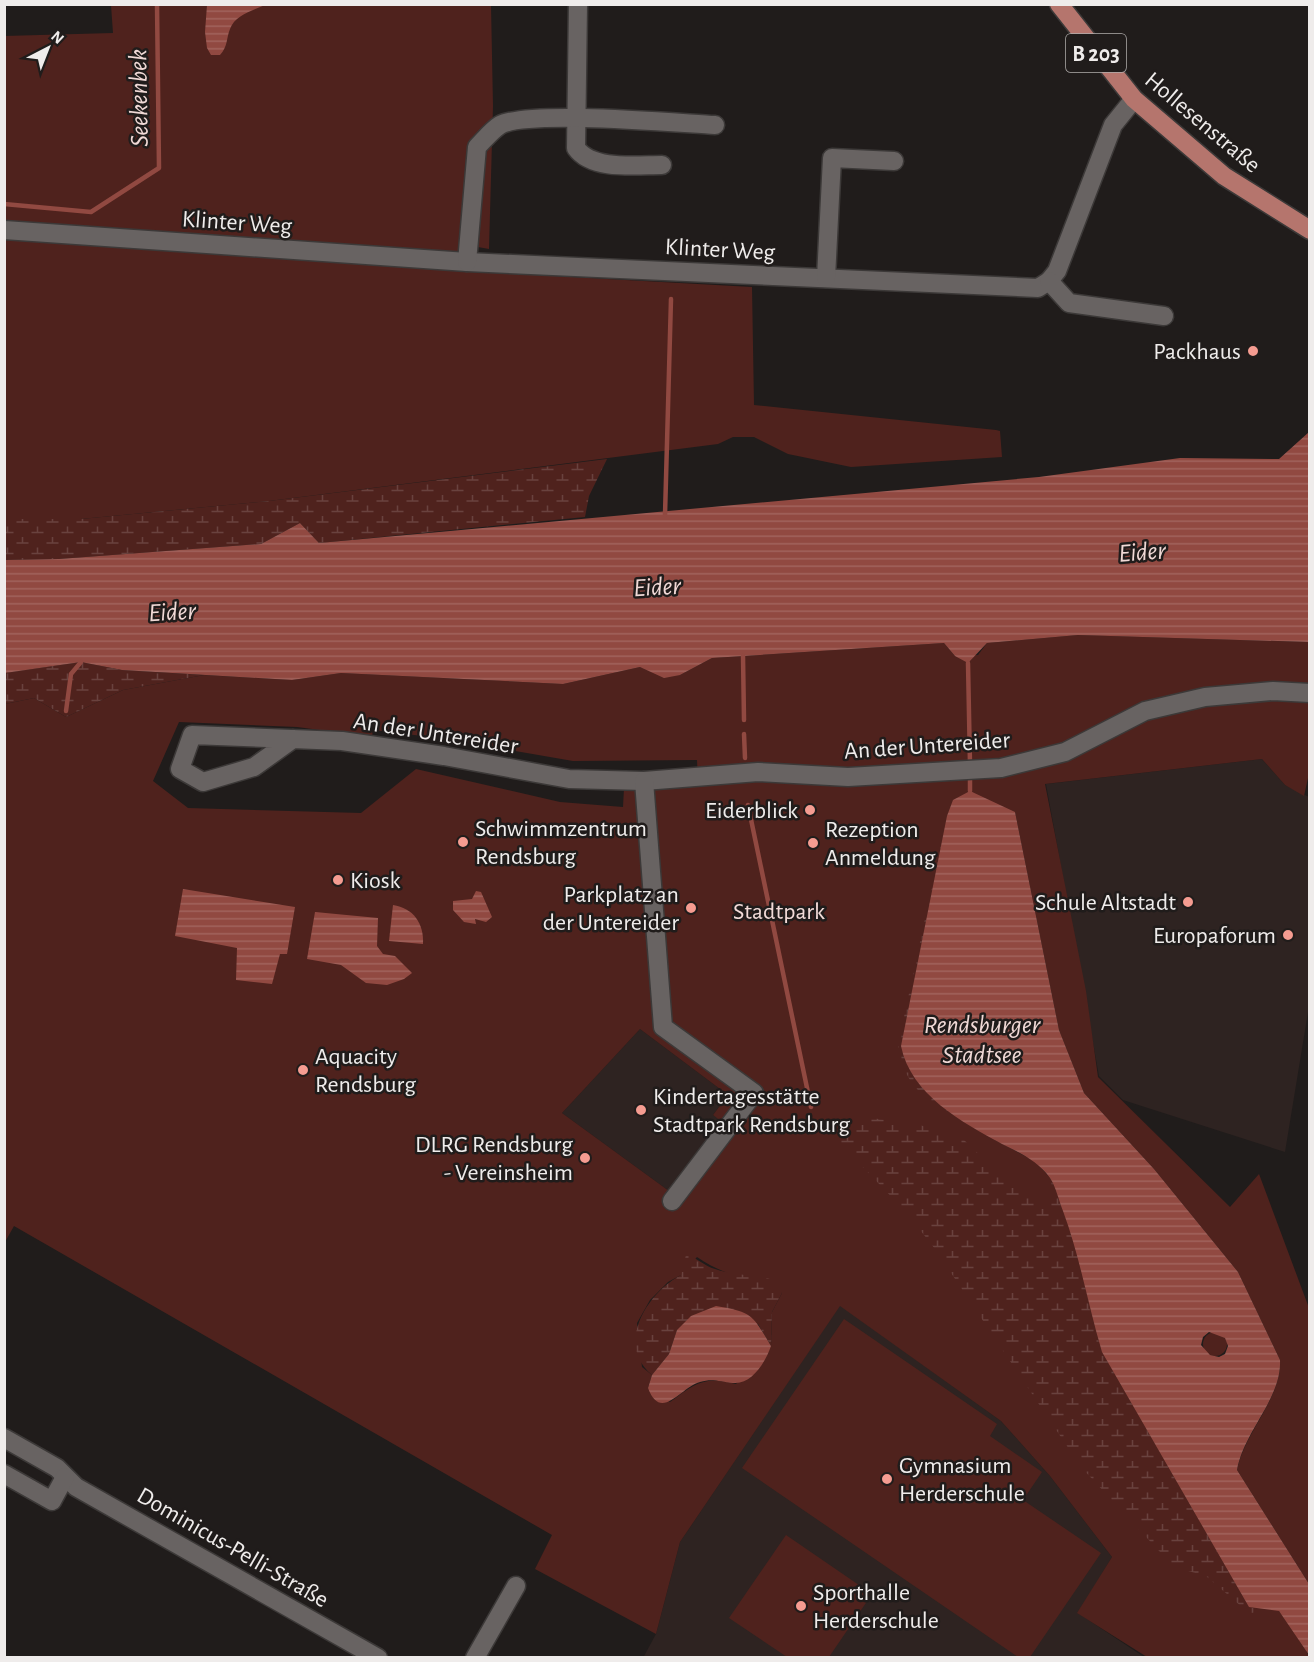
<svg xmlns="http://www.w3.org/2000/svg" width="1314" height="1662" viewBox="0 0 1314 1662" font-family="'Alegreya Sans',sans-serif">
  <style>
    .built { fill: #2e2321 }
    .green { fill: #4f221d; fill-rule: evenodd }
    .wetland { fill: url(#wetland-marsh) }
    .water { fill: url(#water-rules); fill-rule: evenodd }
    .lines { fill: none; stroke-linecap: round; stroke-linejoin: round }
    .stream { stroke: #914941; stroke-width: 4.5 }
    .minor-casing { stroke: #3c3938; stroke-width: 21 }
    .major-casing { stroke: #3c3938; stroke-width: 21 }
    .minor { stroke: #686362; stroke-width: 18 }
    .major { stroke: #b5756d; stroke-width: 18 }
    .poi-dot { fill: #f59c91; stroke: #201c1b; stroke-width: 2 }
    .labels { text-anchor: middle; stroke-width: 5; stroke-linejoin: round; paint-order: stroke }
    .shield { fill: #201c1b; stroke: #b1aead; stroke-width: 1.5 }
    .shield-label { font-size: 22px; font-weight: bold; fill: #efeceb }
    .street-label { font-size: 24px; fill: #efeceb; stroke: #201c1b }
    .poi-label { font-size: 24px; fill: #efeceb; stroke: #201c1b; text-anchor: start }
    .park-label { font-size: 24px; fill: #f2dbd8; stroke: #201c1b }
    .water-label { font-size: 26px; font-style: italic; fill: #f0d9d6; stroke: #201c1b }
  </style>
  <defs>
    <pattern id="wetland-marsh" width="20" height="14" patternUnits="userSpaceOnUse" patternTransform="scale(1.5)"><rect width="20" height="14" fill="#4f221d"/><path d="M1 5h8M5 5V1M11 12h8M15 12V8" fill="none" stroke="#69423e"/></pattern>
    <pattern id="water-rules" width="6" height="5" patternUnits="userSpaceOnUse" patternTransform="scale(1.5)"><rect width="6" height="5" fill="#914941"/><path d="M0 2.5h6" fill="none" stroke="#a1635d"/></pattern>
  </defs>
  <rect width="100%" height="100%" fill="#201c1b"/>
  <!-- built -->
  <g class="built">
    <path d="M1262 759 1285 785 1309 797V1006L1285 1152 1123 1100 1099 1076 1046 784Z"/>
    <path d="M640 1029 728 1095 713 1115 723 1122 669 1191 562 1113Z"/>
    <path d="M840 1305 1001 1421 1050 1476 1112 1557 1078 1613 1144 1657 643 1658 656 1634 680 1542Z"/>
  </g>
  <!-- green -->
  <g class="green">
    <path d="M111 5H491L493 106 489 249 461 244 464 271 752 287 754 405 996 430 1000 431 1002 457 851 467 788 454 754 437H733L718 444 269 501 81 519H5L4 36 113 33Z"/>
    <path d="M1078 635 1309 642 1310 769 1304 796 1285 785 1262 759 1045 784 1086 991 1098 1077 1230 1207 1259 1174 1309 1308V1584L1237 1470C1245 1431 1282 1398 1280 1360L1238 1272 1154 1169 1084 1093 1059 1030 1015 812 995 1140 1036 1162 1051 1179 1279 1611 1300 1637 1309 1657H1147L1077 1613 1112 1557 1050 1476 1001 1421 840 1306 680 1542 656 1634 535 1569 552 1535 14 1226 5 1242V704L34 698 66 717 123 690 204 675 292 680 341 673 563 684 640 667 680 675 712 658 944 643 955 656 978 655 987 643ZM179 722 297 727 372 737 373 730 447 739 573 761 697 760 698 782 624 788 623 807 560 802 416 769 361 813 188 808 153 781ZM640 1029 728 1095 713 1115 722 1122 669 1191 562 1113ZM697 1257C721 1274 755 1282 782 1293L772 1312 771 1346 736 1384C703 1376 696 1383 670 1402L648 1388 652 1375 642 1367 637 1323 650 1300 668 1282 681 1275Z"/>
    <path d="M844 1319 997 1424 990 1436 1042 1472 1023 1500 1101 1553 1030 1657H1018L742 1468Z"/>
    <circle cx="1215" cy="1344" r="12"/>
    <path d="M786 1535 872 1594 829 1657H787L729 1618Z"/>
  </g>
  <!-- wetland -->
  <g class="wetland">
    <path d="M607 459 589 496 585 517 319 543 300 523 261 544 59 559 5 560 4 519H81L269 501Z"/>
    <path d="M81 662 122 670 204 675 123 690 66 717 34 698 5 704 4 673Z"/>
    <path d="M947 816 901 1046 926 1093 962 1121C928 1101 904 1088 898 1045Z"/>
    <path d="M871 1118 917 1124 964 1140 992 1167 1023 1188 1048 1211 1051 1179 1078 1251 1091 1316 1102 1352 1249 1607 1279 1611 1249 1613 1206 1576 1174 1567 1081 1467 935 1249 906 1212 833 1136Z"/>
    <path d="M686 1255C698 1258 704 1266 715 1269 735 1276 756 1274 776 1281L782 1293 772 1312 771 1346 758 1324 677 1330 669 1354 652 1375C615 1344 647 1293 681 1275Z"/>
  </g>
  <!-- water -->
  <g class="water">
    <path d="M207 5V4L265 5C252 11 235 15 230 29 226 39 228 46 220 55H211L207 48 205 32Z"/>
    <path d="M1309 432V642L1078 635 987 643 968 663 955 656 944 643 712 658 680 675 664 678 640 667 563 684 341 673 292 680 122 670 81 662 5 673V560L59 559 261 544 300 523 319 543 1039 477 1180 458 1279 459Z"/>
    <path d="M970 791 1015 812 1059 1030 1084 1093 1154 1169 1238 1272 1280 1360C1282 1398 1244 1431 1237 1470L1309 1584V1655L1279 1611 1249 1607 1102 1352C1088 1305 1080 1257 1063 1211 1059 1201 1056 1187 1050 1178 1038 1161 1020 1153 1002 1144 962 1122 911 1095 901 1046L947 816 953 800ZM1209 1332 1225 1338 1228 1346 1225 1354 1219 1357 1210 1355 1201 1345 1203 1337Z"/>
    <path d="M183 889 295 907 287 954H280L272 984 236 980 237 948 175 936Z"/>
    <path d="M476 891 481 892 492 917 486 922 475 919 476 924 464 922 453 910V901L472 899Z"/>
    <path d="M393 905C413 908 424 923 423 944L389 941Z"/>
    <path d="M315 912 378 918 377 946 383 954 395 956 412 973 404 979 387 985 366 983 341 965 307 959Z"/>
    <path d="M716 1306C752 1312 752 1314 771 1346 766 1361 752 1385 733 1383 720 1382 713 1378 700 1382 682 1386 661 1423 648 1388L652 1375 669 1354 677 1330 691 1316Z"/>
  </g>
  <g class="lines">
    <!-- stream -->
    <g class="stream">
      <path d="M4 204 91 212 159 168 157 4"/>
      <path d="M665 515 671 299"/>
      <path d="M743 656 744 720"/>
      <path d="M968 663 970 764"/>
      <path d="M66 711 71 674 81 662"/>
      <path d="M744 734 745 758"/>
      <path d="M970 773V791"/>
      <path d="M748 805 811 1107"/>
    </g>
    <defs>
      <g id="minor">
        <path d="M578 4 576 148C592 171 637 165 662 165"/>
        <path d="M4 230 467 262 1038 288 1049 281 1057 271 1113 125 1134 99"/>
        <path d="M467 262 477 147C484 140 492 130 500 125 528 110 676 123 715 125"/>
        <path d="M826 278 832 158 894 161"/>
        <path d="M1049 281 1069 303 1164 316"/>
        <path d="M293 739 254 767 203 782 180 769 192 735 342 741 444 756 569 779 644 781 758 772 848 777 1001 768 1065 752 1145 711 1205 697 1273 691 1310 693"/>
        <path d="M644 781 663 1027 754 1093 672 1201"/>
        <path d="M4 1438 57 1468 76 1487 378 1658"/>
        <path d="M4 1474 52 1501 65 1477"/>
        <path d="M475 1658 516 1586"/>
      </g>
      <path id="major" d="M1059 4 1134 99 1224 176 1310 230"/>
    </defs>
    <!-- minor casing -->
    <use href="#minor" class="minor-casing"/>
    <!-- major casing -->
    <use href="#major" class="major-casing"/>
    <!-- minor -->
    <use href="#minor" class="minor"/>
    <!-- major -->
    <use href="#major" class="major"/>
  </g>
  <!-- markers -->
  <g class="poi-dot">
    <circle cx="1253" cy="351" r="6"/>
    <circle cx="810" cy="810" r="6"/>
    <circle cx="463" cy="842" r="6"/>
    <circle cx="813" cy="843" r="6"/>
    <circle cx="338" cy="880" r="6"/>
    <circle cx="1188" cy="902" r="6"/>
    <circle cx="691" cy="908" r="6"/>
    <circle cx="1288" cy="935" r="6"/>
    <circle cx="303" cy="1070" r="6"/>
    <circle cx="641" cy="1110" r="6"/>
    <circle cx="585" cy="1158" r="6"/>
    <circle cx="887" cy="1479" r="6"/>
    <circle cx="801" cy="1606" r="6"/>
  </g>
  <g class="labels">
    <!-- shield labels -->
    <rect class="shield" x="1066" y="34" width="60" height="38" rx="4.5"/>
    <g class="shield-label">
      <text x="1096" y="61">B 203</text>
    </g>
    <!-- street labels -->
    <g class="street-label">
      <text transform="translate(1203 122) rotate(40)" y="8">Hollesenstraße</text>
      <text transform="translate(237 222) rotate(4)" y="8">Klinter Weg</text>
      <text transform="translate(720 249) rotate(3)" y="8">Klinter Weg</text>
      <text transform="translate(436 733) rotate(9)" y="8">An der Untereider</text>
      <text transform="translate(927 745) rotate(-4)" y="8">An der Untereider</text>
      <text transform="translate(233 1547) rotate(30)" y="8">Dominicus-Pelli-Straße</text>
    </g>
    <!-- poi labels -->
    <g class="poi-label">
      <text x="1241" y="359" text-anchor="end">Packhaus</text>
      <text x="798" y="818" text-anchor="end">Eiderblick</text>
      <text x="475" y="836">Schwimmzentrum<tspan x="475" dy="28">Rendsburg</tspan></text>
      <text x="825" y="837">Rezeption<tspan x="825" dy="28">Anmeldung</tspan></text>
      <text x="350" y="888">Kiosk</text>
      <text x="679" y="902" text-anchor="end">Parkplatz an<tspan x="679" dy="28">der Untereider</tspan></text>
      <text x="1176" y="910" text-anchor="end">Schule Altstadt</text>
      <text x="1276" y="943" text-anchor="end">Europaforum</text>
      <text x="315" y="1064">Aquacity<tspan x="315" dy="28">Rendsburg</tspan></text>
      <text x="653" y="1104">Kindertagesstätte<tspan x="653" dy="28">Stadtpark Rendsburg</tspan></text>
      <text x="573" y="1152" text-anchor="end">DLRG Rendsburg<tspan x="573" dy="28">- Vereinsheim</tspan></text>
      <text x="899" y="1473">Gymnasium<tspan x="899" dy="28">Herderschule</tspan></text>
      <text x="813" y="1600">Sporthalle<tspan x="813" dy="28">Herderschule</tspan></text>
    </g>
    <!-- park labels -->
    <g class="park-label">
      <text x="779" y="919">Stadtpark</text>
    </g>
    <!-- water labels -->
    <g class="water-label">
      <text transform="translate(138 98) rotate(-91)" y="9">Seekenbek</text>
      <text transform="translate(1142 551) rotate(-4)" y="9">Eider</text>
      <text transform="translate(657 586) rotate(-3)" y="9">Eider</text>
      <text transform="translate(172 611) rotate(-3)" y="9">Eider</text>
      <text x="982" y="1033">Rendsburger<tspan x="982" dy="30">Stadtsee</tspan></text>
    </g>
  </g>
  <!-- border -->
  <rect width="1314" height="1662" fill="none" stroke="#efeceb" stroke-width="12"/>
  <!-- north arrow -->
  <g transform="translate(48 48) rotate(42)" stroke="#201c1b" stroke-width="4.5" paint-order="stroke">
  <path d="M0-4.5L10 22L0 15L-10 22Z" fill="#efeceb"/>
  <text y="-9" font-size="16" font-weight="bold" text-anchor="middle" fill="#efeceb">N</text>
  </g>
</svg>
